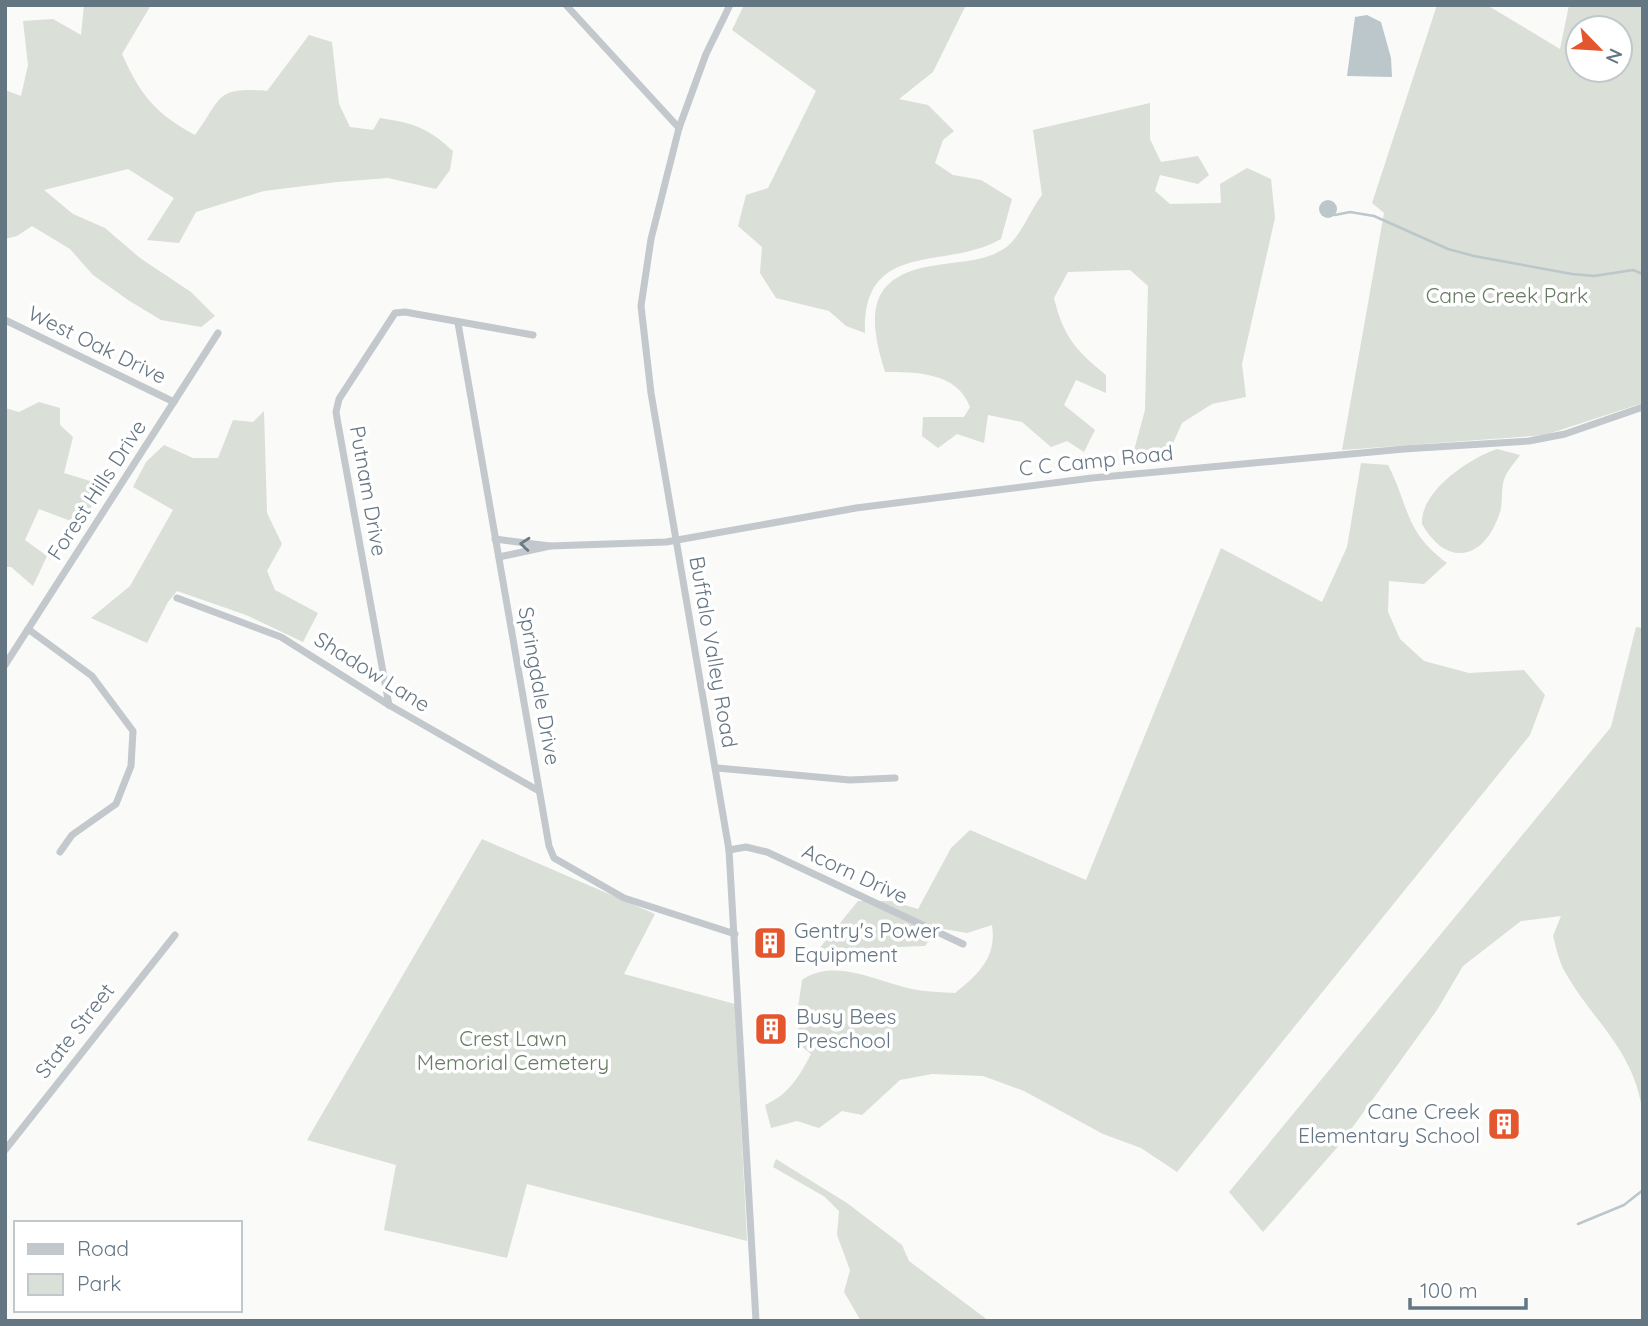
<svg xmlns="http://www.w3.org/2000/svg" width="1648" height="1326" viewBox="0 0 1648 1326" font-family="Quicksand,sans-serif">
  <style>
    .green { fill: #dadfd7; fill-rule: evenodd }
    .water { fill: #bbc7cb }
    .lines { fill: none; stroke-linecap: round; stroke-linejoin: round }
    .stream { stroke: #bbc7cb; stroke-width: 2.5 }
    .minor { stroke: #c3c8cc; stroke-width: 7 }
    .oneway { stroke: #6a7a87 }
    .labels { text-anchor: middle; stroke-width: 7; stroke-linejoin: round; paint-order: stroke }
    .park-label { font-size: 21px; fill: #687a64; stroke: #fff }
    .street-label { font-size: 21px; fill: #657683; stroke: #fff }
    .poi-label { font-size: 21px; fill: #657683; stroke: #fff; text-anchor: start }
  </style>
  <rect width="100%" height="100%" fill="#fafaf8"/>
  <!-- green -->
  <g class="green">
    <path d="M84 5H151L122 54C141 96 155 113 195 135 222 98 215 86 267 91L309 35 332 42 339 104 350 127 373 130 380 118C414 123 428 128 453 151L450 170 436 189 388 178 337 182 264 191 196 212 179 243 147 240 174 198 128 169 44 190 73 214 105 228 140 258 191 292 215 316 201 327 161 320 128 300 93 275 70 249 32 226 17 236 5 239V90L21 96 28 65 23 21 53 19 81 35Z"/>
    <path d="M744 5H966L933 72 899 99 928 105 954 131 943 140 935 163 953 175 981 180 1012 199 1001 239C947 271 862 238 865 333L846 326 829 311 776 298 760 273 762 247 738 226 746 195 768 188 816 91 732 30Z"/>
    <path d="M1437 5H1487L1560 49 1569 5H1643V403L1545 435 1342 450 1384 213 1372 203ZM1578 28H1620V70H1578Z"/>
    <path d="M1150 103V139L1161 162 1198 156 1209 175 1198 184 1160 175 1155 191 1170 204 1221 203 1220 184 1247 168 1271 179 1275 218 1242 364 1246 397 1212 404 1182 423 1166 459 1130 465 1145 410 1148 286 1130 270 1068 272 1054 298C1063 336 1076 351 1106 375V393L1076 380 1064 405 1095 430 1084 452 1067 441 1051 447 1022 422 988 415 984 443 957 434 938 448 922 436 923 417H964L970 407C957 372 916 372 885 372 867 314 867 275 937 265 960 261 985 262 1005 248 1021 237 1030 210 1042 195L1033 130Z"/>
    <path d="M39 402 60 408V425L73 437 64 473 100 484 84 526 39 509 25 540 47 556 33 586 11 567H5V408L19 412Z"/>
    <path d="M264 411 267 513 282 544 267 571 275 590 318 613 303 642 246 615 177 591 168 602 147 643 91 618 130 586 173 510 133 487 146 462 164 445 193 458H218L233 420 253 422Z"/>
    <path d="M1497 449 1520 455C1515 462 1508 470 1505 477 1500 488 1504 503 1499 515 1483 561 1446 567 1422 524 1420 491 1470 458 1497 449Z"/>
    <path d="M1361 463 1388 465C1410 508 1404 531 1447 563L1424 584 1389 581 1388 612 1400 639 1424 661 1469 673 1524 670 1545 695 1530 735 1177 1172 1141 1148 1103 1134 1024 1091 983 1076 932 1074 900 1080 862 1115 842 1111 819 1128 797 1121 771 1128 765 1105C789 1094 799 1077 811 1054L800 1045 797 1015 802 980C834 957 878 982 912 989 926 992 941 992 955 993 979 974 997 957 992 925L967 933 938 928 925 946 818 950 858 901H891L918 909 951 848 970 830 1086 880 1221 548 1322 602 1347 547Z"/>
    <path d="M1636 627 1643 628V1115C1635 1050 1594 1023 1565 972 1559 962 1556 947 1553 936L1561 916 1521 921 1463 966 1437 1010 1342 1142 1263 1232 1229 1192 1611 727Z"/>
    <path d="M482 839 655 914 624 974 735 1004 747 1241 527 1184 507 1258 384 1230 396 1165 307 1140Z"/>
    <path d="M776 1159 847 1203 902 1245 909 1261 989 1321H861L844 1292 850 1270 837 1235 839 1211 825 1197 773 1167Z"/>
  </g>
  <!-- water -->
  <g class="water">
    <path d="M1367 15 1381 22 1391 58 1392 77 1347 76 1355 17Z"/>
    <circle cx="1328" cy="209" r="9"/>
  </g>
  <g class="lines">
    <!-- stream -->
    <g class="stream">
      <path d="M1335 215 1350 212 1374 216 1448 249 1474 256 1572 274 1594 276 1633 270 1643 274"/>
      <path d="M1578 1224 1624 1205 1643 1190"/>
    </g>
    <!-- minor -->
    <g class="minor">
      <path d="M566 5 679 128"/>
      <path d="M730 5 706 54 679 128 651 239 641 306 651 393 729 850 756 1321"/>
      <path d="M5 320 174 402"/>
      <path d="M458 323 549 846 554 858 624 898 735 934"/>
      <path d="M495 539 550 546 499 557"/>
      <path d="M550 546 666 542 856 508 1092 478 1404 449 1529 441 1565 434 1643 407"/>
      <path d="M177 598 281 637 389 705 539 791"/>
      <path d="M28 629 92 676 133 731 131 766 116 804 72 835 60 852"/>
      <path d="M5 665 218 333"/>
      <path d="M389 705 338 424 336 412 339 399 395 313 405 312 533 335"/>
      <path d="M717 768 850 780 895 778"/>
      <path d="M729 850 746 847 767 852 963 944"/>
      <path d="M5 1150 175 935"/>
    </g>
  </g>
  <!-- one-way arrows -->
  <defs><path id="oneway-chevron" d="M-2-3.5L2.5 0L-2 3.5" fill="none" stroke-width="1.6" stroke-linecap="round" stroke-linejoin="round" transform="scale(1.75)"/></defs>
  <use class="oneway" href="#oneway-chevron" transform="translate(525 544) rotate(-175)"/>
  <!-- icons -->
  <defs>
    <symbol id="building-square" viewBox="-11 -11 22 22"><rect x="-9" y="-9" width="18" height="18" rx="4" fill="#e4572e" stroke="#fff"/><path d="M-4-6H4V6H1V3H-1V6H-4ZM-2.5-4.3h1.7v1.8h-1.7ZM.8-4.3h1.7v1.8H.8ZM-2.5-1h1.7V.8h-1.7ZM.8-1h1.7V.8H.8Z" fill="#fff"/></symbol>
  </defs>
  <g fill-rule="evenodd">
    <use href="#building-square" x="751" y="924" width="38" height="38"/>
    <use href="#building-square" x="752" y="1010" width="38" height="38"/>
    <use href="#building-square" x="1485" y="1105" width="38" height="38"/>
  </g>
  <g class="labels">
    <!-- park labels -->
    <g class="park-label">
      <text x="1507" y="303">Cane Creek Park</text>
      <text x="513" y="1046">Crest Lawn<tspan x="513" dy="24">Memorial Cemetery</tspan></text>
    </g>
    <!-- street labels -->
    <g class="street-label">
      <text transform="translate(97 345) rotate(26)" y="7">West Oak Drive</text>
      <text transform="translate(1096 461) rotate(-6)" y="7">C C Camp Road</text>
      <text transform="translate(97 490) rotate(-57)" y="7">Forest Hills Drive</text>
      <text transform="translate(368 491) rotate(80)" y="7">Putnam Drive</text>
      <text transform="translate(713 652) rotate(80)" y="7">Buffalo Valley Road</text>
      <text transform="translate(372 672) rotate(32)" y="7">Shadow Lane</text>
      <text transform="translate(539 686) rotate(80)" y="7">Springdale Drive</text>
      <text transform="translate(855 874) rotate(25)" y="7">Acorn Drive</text>
      <text transform="translate(75 1031) rotate(-52)" y="7">State Street</text>
    </g>
    <!-- poi labels -->
    <g class="poi-label">
      <text x="794" y="938">Gentry's Power<tspan x="794" dy="24">Equipment</tspan></text>
      <text x="796" y="1024">Busy Bees<tspan x="796" dy="24">Preschool</tspan></text>
      <text x="1480" y="1119" text-anchor="end">Cane Creek<tspan x="1480" dy="24">Elementary School</tspan></text>
    </g>
  </g>
  <!-- border -->
  <rect width="1648" height="1326" fill="none" stroke="#657683" stroke-width="14"/>
  <!-- legend -->
  <rect x="14" y="1221" width="228" height="91" fill="#ffffff" stroke="#c1c8cd" stroke-width="2"/>
  <rect x="28" y="1244" width="35" height="10" fill="#c3c8cc" stroke="#c1c8cd" stroke-width="2"/>
  <text x="77" y="1256" font-size="21" fill="#657683">Road</text>
  <rect x="28" y="1274" width="35" height="21" fill="#dadfd7" stroke="#c1c8cd" stroke-width="2"/>
  <text x="77" y="1291" font-size="21" fill="#657683">Park</text>
  <!-- north arrow -->
  <g transform="translate(1599 49) rotate(115)"><circle r="33" fill="#ffffff" stroke="#c1c8cd" stroke-width="2"/>
  <path d="M0-5L12 26L0 18L-12 26Z" fill="#e4572e"/>
  <text y="-10" font-size="19" font-weight="bold" text-anchor="middle" fill="#657683">N</text>
  </g>
  <!-- scale -->
  <path d="M1410 1298v10h116v-10" fill="none" stroke="#657683" stroke-width="3.5"/>
  <text x="1420" y="1298" font-size="21" fill="#657683" stroke="#ffffff" stroke-width="5" paint-order="stroke">100 m</text>
</svg>
